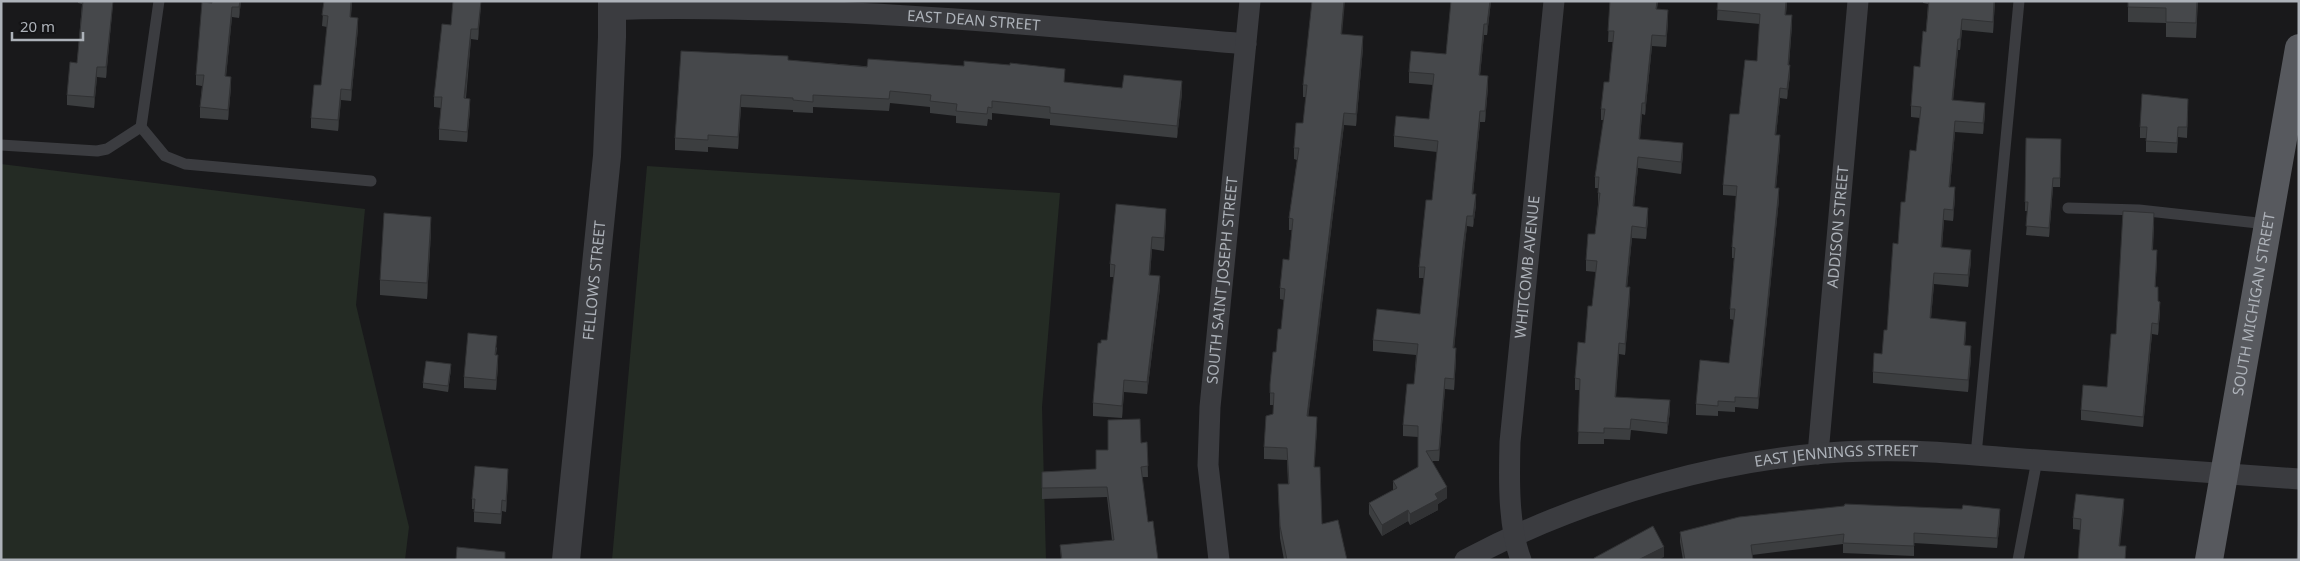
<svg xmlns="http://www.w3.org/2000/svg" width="2300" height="561" viewBox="0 0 2300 561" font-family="'Noto Sans',sans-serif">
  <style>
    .green { fill: #242b24 }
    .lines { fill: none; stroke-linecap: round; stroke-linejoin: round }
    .service { stroke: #3b3c40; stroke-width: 11 }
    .minor { stroke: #3b3c40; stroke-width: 21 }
    .tertiary { stroke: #3b3c40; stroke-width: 28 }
    .primary { stroke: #57595e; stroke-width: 28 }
    .wall { fill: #3c3e40 }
    .shaded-wall { fill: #313234 }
    .building { fill: #46484b; stroke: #313234 }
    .labels { text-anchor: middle; stroke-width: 4; stroke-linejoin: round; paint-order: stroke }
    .street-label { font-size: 15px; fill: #adb2b9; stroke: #141416 }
  </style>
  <rect width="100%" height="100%" fill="#19191b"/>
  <!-- green -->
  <g class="green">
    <path d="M1 164 365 209 356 305 409 527 405 560H1Z"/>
    <path d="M647 166 1060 193 1042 407 1046 560H612Z"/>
  </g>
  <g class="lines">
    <!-- service -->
    <g class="service">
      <path d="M141 127 165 156 185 164 371 181"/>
      <path d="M1 145 97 151 107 149 141 127 159 1"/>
      <path d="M2068 208 2139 210 2267 224"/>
      <path d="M1976 455 2019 1"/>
      <path d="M2018 560 2037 460"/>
    </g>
    <!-- minor -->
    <g class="minor">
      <path id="s1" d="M612 10C667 7 721 9 775 10 933 14 1089 30 1246 44"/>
      <path id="s2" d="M1818 454 1858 1"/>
      <path id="s3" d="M1219 560 1208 465 1210 407 1250 1"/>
      <path id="s4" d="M1465 560C1584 497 1732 454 1867 451 1924 449 1981 456 2038 460 2125 467 2212 473 2299 479"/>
      <path id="s5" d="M1521 560C1508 526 1509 478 1510 442L1554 1"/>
    </g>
    <!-- tertiary -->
    <path class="tertiary" id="s6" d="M566 560 607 156 612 37V1"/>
    <!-- primary -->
    <path class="primary" id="s7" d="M2209 560 2299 48"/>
  </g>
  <!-- wall -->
  <g class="wall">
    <path d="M78 1H113L106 78 97 77 94 108 67 105V95L77 63 82 4 78 3Z"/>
    <path d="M241 1 239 18 232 17 226 76 231 87 228 120 200 118V107L202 86 196 85V75L212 3Z"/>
    <path d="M324 1H352L351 17 358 28 351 101 341 100 338 131 311 128V118L321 85 327 27 322 26Z"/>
    <path d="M481 1 478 40 471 39 466 98 470 109 467 142 439 140V129L441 108 434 107V97L451 25Z"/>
    <path d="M1451 1H1491L1487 35H1484L1480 75 1488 87 1485 122H1480L1473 194 1476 205 1473 227 1467 226 1463 258 1454 348 1456 359 1454 390 1445 389 1439 461H1432L1447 498 1438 504V510L1410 525 1408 521 1382 536 1369 514V503L1393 490V481L1418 467V437L1403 436V425L1414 384 1416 355 1373 351V340L1420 314 1424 278H1419V267L1432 200 1437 152 1394 147V136L1429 119 1433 85 1409 83V72L1446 54Z"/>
    <path d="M1610 1H1658L1657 9 1668 22 1666 47 1652 46 1645 115 1642 114 1640 139 1683 154 1681 174 1638 168 1634 206 1648 219 1646 239 1632 238 1627 287 1630 298 1625 355 1619 354 1616 397 1670 411 1667 434 1631 430 1630 440 1604 439V444H1578L1580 390H1575V378L1585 343 1592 306 1596 272 1586 271V260L1595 234 1598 204V188H1595V177L1604 120H1601V109L1609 82 1613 42H1608Z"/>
    <path d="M1718 1H1787L1786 15 1792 25 1789 65 1790 75 1787 99 1780 98 1776 135 1780 145 1776 188 1779 199 1758 409 1735 407V412L1718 411V416L1696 415V404L1729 363 1734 320 1730 319V309L1734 258H1732V247L1736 196 1723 195V185L1739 114 1757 61 1760 24 1717 20Z"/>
    <path d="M1923 1H1995L1993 33 1962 30 1960 50H1958L1953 100 1985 114 1983 134 1955 132 1950 187 1955 198 1953 221 1944 220 1942 247 1971 261 1968 287 1934 284 1931 318 1966 333 1965 345 1971 357 1968 392 1873 383V372L1882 354 1887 330 1898 244 1905 202 1916 151 1920 118 1911 117V106L1920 67 1926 32 1928 4 1923 3Z"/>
    <path d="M2128 1H2198L2196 38 2166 37V23L2128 22Z"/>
    <path d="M1342 34 1363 48 1356 126 1344 125 1308 416 1317 428 1314 467 1322 524 1347 560H1284L1280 538 1278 484H1288L1287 460 1264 459V447L1273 414 1274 405H1270V384L1281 329 1284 300 1280 299V288L1289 260 1292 230H1289V218L1297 160 1294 159V148L1303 123 1306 97H1303V85Z"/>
    <path d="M788 60 1065 82 1122 88 1182 93 1177 138 1050 125V119L992 113V120L988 119 987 126 956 123V116L930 113V107L890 103 889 111 813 107V113L793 112V110L741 107 738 149 708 147V152L675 150V138Z"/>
    <path d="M2188 109 2187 138 2178 137 2177 153 2146 152V138H2140V127Z"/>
    <path d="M2026 138 2061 139 2060 187H2053L2049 237 2026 235 2028 211H2025Z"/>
    <path d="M1166 221 1164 251 1152 249 1150 275 1160 288 1147 394 1124 392 1122 418 1093 416V403L1101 343 1107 340 1114 277H1110V264Z"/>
    <path d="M2154 224 2153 250 2157 261 2155 287 2160 312 2158 335 2152 334 2143 427 2081 420V410L2107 387 2116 334Z"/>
    <path d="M431 232 427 299 380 295V280Z"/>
    <path d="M497 347 496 355 498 366 496 390 464 388V377Z"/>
    <path d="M451 369 448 392 423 388V383Z"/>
    <path d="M1147 442 1148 477H1142L1148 522 1158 560H1061L1060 545 1112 540 1107 497 1042 499V472L1096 469 1108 450 1141 443Z"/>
    <path d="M508 480 506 512 502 511 501 524 474 522V509H472V499Z"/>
    <path d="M2124 509 2080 530 2073 529V518Z"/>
    <path d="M2000 519 1997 548 1914 543V556L1843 553V544L1752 555 1753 560H1683L1680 542V532Z"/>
  </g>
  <!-- shaded-wall -->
  <g class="shaded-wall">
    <path d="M113 1V5L106 78V67Z"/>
    <path d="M240 1H241L239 18V7Z"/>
    <path d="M351 1H352L350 27V17Z"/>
    <path d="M481 1V7L478 40V29Z"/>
    <path d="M1344 1H1345L1341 46V34Z"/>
    <path d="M1490 1H1491L1487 35V24Z"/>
    <path d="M1786 1H1787L1785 25V15Z"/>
    <path d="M1994 1H1995L1993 33V22Z"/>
    <path d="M232 7V17L225 87V76Z"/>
    <path d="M1668 10V22L1666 47V36Z"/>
    <path d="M1792 15V25L1788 75V65Z"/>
    <path d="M358 18V28L351 101V90Z"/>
    <path d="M1962 19V30L1960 50V39Z"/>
    <path d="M1484 24V35L1479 86V75Z"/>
    <path d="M471 29V39L464 109V98Z"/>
    <path d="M1652 35V46L1645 115V103Z"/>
    <path d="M1363 36V48L1356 126V114Z"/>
    <path d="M1958 39V50L1952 112V100Z"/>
    <path d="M1790 65V75L1787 99V89Z"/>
    <path d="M97 67V77L94 108V97Z"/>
    <path d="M1488 76V87L1485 122V111Z"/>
    <path d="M231 77V87L228 120V110Z"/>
    <path d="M1182 81V93L1177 138V126Z"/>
    <path d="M1780 88V98L1775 145V135Z"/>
    <path d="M341 89V100L338 131V120Z"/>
    <path d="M741 95V107L738 149V137Z"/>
    <path d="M470 99V109L467 142V132Z"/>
    <path d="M1642 103V114L1639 150V139Z"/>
    <path d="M1985 103V114L1983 134V123Z"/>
    <path d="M1480 111V122L1472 204V194Z"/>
    <path d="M1344 113V125L1307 428V416Z"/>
    <path d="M1955 121V132L1949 198V187Z"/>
    <path d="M1780 135V145L1775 198V188Z"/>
    <path d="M1683 143V154L1681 174V162Z"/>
    <path d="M1638 157V168L1633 217V206Z"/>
    <path d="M2053 178V187L2049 237V228Z"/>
    <path d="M1955 187V198L1953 221V210Z"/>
    <path d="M1779 188V199L1758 409V398Z"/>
    <path d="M1476 194V205L1473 227V216Z"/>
    <path d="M1648 208V219L1646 239V228Z"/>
    <path d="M1166 209V221L1164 251V238Z"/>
    <path d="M1944 209V220L1941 258V247Z"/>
    <path d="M1467 216V226L1453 359V348Z"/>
    <path d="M431 217V232L427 299V283Z"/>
    <path d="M1632 226V238L1626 298V287Z"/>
    <path d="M1152 237V249L1149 287V275Z"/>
    <path d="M1971 250V261L1968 287V275Z"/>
    <path d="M2157 250V261L2155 297V287Z"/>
    <path d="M1934 273V284L1930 330V318Z"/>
    <path d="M1160 276V288L1147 394V382Z"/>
    <path d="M1630 287V298L1625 355V344Z"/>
    <path d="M2160 302V312L2158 335V324Z"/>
    <path d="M1966 322V333L1964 356V345Z"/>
    <path d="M2152 323V334L2143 427V417Z"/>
    <path d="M1619 343V354L1615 408V397Z"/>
    <path d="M1971 346V357L1968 392V380Z"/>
    <path d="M1456 348V359L1454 390V379Z"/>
    <path d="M498 355V366L496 390V380Z"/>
    <path d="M451 364V369L448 392V386Z"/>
    <path d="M1445 378V389L1439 461V450Z"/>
    <path d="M1124 380V392L1122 418V406Z"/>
    <path d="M1670 400V411L1667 434V423Z"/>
    <path d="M1317 417V428L1314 479V467Z"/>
    <path d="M508 469V480L506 512V501Z"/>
    <path d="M1447 487V498L1438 504V510L1410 525V514L1435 494Z"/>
    <path d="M2124 499V509L2119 556V546Z"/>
    <path d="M2000 509V519L1997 548V538Z"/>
    <path d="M1408 510V521L1382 536V525Z"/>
    <path d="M1664 547V557L1658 560H1638Z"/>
  </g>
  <!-- building -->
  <g class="building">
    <path d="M83 1H113L106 67H97L94 97 67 95 70 62 77 63Z"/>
    <path d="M212 1H240L239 7H232L225 76 231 77 228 110 200 107 204 75H196L202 2 212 3Z"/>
    <path d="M324 1H351L350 17 358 18 351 90 341 89 338 120 311 118 314 85H321L328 16 322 15Z"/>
    <path d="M453 1H481L478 29H471L464 98 470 99 467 132 439 129 442 97H434L442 24 451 25Z"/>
    <path d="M1312 1H1344L1341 34 1363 36 1356 114 1344 113 1307 416 1317 417 1314 467H1320L1322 524 1338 520 1347 560H1287L1280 526 1278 484H1289L1287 448 1264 447 1266 416 1273 414 1274 393H1270V384L1273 352H1276L1278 329H1281L1285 289 1280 288 1283 259 1289 260 1293 219 1289 218 1299 148H1294L1296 123H1303L1307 85H1303Z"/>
    <path d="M1451 1H1490L1487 24H1484L1479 75 1488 76 1485 111H1480L1472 194H1476L1473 216H1467L1463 247 1453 348H1456L1454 379 1445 378 1439 450 1426 451 1447 487 1435 494 1438 499 1410 514 1408 510 1382 525 1369 503 1397 488 1393 481 1418 467V426L1403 425 1407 384H1414L1418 344 1373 340 1377 309 1420 314 1425 267H1419L1426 200H1432L1438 141 1394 136 1396 116 1429 119 1434 74 1409 72 1411 51 1446 54Z"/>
    <path d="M1610 1H1657L1656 9 1668 10 1666 36 1652 35 1645 103H1642L1639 139 1683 143 1681 162 1638 157 1633 206 1648 208 1646 228 1632 226 1626 287H1630L1625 344 1619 343 1615 397 1670 400 1667 423 1631 419 1630 429 1604 428V433L1578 432 1580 379 1575 378 1578 342 1585 343 1588 306H1592L1597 261 1586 260 1588 234H1595L1600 193H1598L1599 177H1595L1605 109H1601L1604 82H1609L1614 31H1608Z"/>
    <path d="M1718 1H1786L1785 15H1792L1788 65H1790L1787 89 1780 88 1775 135H1780L1775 188H1779L1758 398 1735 397V402L1718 401V406L1696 404 1700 360 1729 363 1735 309H1730L1735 248 1732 247 1737 186 1723 185 1730 114H1739L1745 60 1757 61 1760 14 1717 10Z"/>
    <path d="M1929 1H1994L1993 22 1962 19 1960 39H1958L1952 100 1985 103 1983 123 1955 121 1949 187H1955L1953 210 1944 209 1941 247 1971 250 1968 275 1934 273 1930 318 1966 322 1964 345 1971 346 1968 380 1873 372 1874 353 1882 354 1884 330H1887L1893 243 1898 244 1901 202H1905L1910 150 1916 151 1921 107 1911 106 1914 66 1920 67 1923 31 1926 32Z"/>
    <path d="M2128 1H2197L2196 23 2166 22V8L2128 7Z"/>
    <path d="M681 51 788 56V60L867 67 868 59 964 66V61L1010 65V63L1065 69 1064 82 1122 88 1124 75 1182 81 1177 126 1050 113V107L992 101V108L988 107 987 114 956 111 957 104 930 101 931 95 890 91 889 99 813 95V102L793 100V98L741 95 738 137 708 135V140L675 138Z"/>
    <path d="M2142 94 2188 99 2187 127H2178L2177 143 2146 141 2147 127H2140Z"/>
    <path d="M2026 138 2061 139 2060 178H2053L2049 228 2026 226 2028 202H2025Z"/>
    <path d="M1116 204 1166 209 1164 238 1152 237 1149 275 1160 276 1147 382 1124 380 1122 406 1093 403 1098 343H1101V340H1107L1115 265 1110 264Z"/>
    <path d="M2123 211 2154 213 2152 250H2157L2155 287H2158V301L2160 302 2158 324 2152 323 2143 417 2081 410 2083 385 2107 387 2111 334H2116Z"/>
    <path d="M384 213 431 217 427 283 380 280Z"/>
    <path d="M468 333 497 336 495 355H498L496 380 464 377Z"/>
    <path d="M426 361 451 364 448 386 423 383Z"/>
    <path d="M1140 419 1141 443 1147 442 1148 466 1141 467 1148 522 1153 521 1158 560H1062L1060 545 1114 540 1107 487 1042 488V472L1096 469V450H1108V420Z"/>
    <path d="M475 466 508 469 506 501 502 500 501 514 474 512 475 499H472Z"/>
    <path d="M2076 494 2124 499 2119 546H2126L2125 560H2078L2081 519 2073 518Z"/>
    <path d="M1845 504 1962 509 1963 505 2000 509 1997 538 1914 533V546L1843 543 1844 534 1751 545 1753 560H1685L1680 532 1739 517 1844 506Z"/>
    <path d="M2299 514V560H2297Z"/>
    <path d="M1653 526 1664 547 1638 560H1595L1594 558Z"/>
    <path d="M457 547 505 552V560H456Z"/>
  </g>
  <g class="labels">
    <!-- street labels -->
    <g class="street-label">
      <text dy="5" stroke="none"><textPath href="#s1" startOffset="362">EAST DEAN STREET</textPath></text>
      <text dy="5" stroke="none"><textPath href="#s2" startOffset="228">ADDISON STREET</textPath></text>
      <text dy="5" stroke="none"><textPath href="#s5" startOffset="295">WHITCOMB AVENUE</textPath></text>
      <text dy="5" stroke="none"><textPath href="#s3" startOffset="281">SOUTH SAINT JOSEPH STREET</textPath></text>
      <text dy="5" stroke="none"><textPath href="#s6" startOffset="281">FELLOWS STREET</textPath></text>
      <text dy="5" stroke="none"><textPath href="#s7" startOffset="260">SOUTH MICHIGAN STREET</textPath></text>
      <text dy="5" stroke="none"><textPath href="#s4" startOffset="389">EAST JENNINGS STREET</textPath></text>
    </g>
  </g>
  <!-- border -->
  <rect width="2300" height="561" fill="none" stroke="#adb2b9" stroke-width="5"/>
  <!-- scale -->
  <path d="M12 32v8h71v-8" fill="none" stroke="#adb2b9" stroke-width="2.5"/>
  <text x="20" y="32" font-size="15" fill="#adb2b9" stroke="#141416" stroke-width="4" paint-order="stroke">20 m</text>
</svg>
